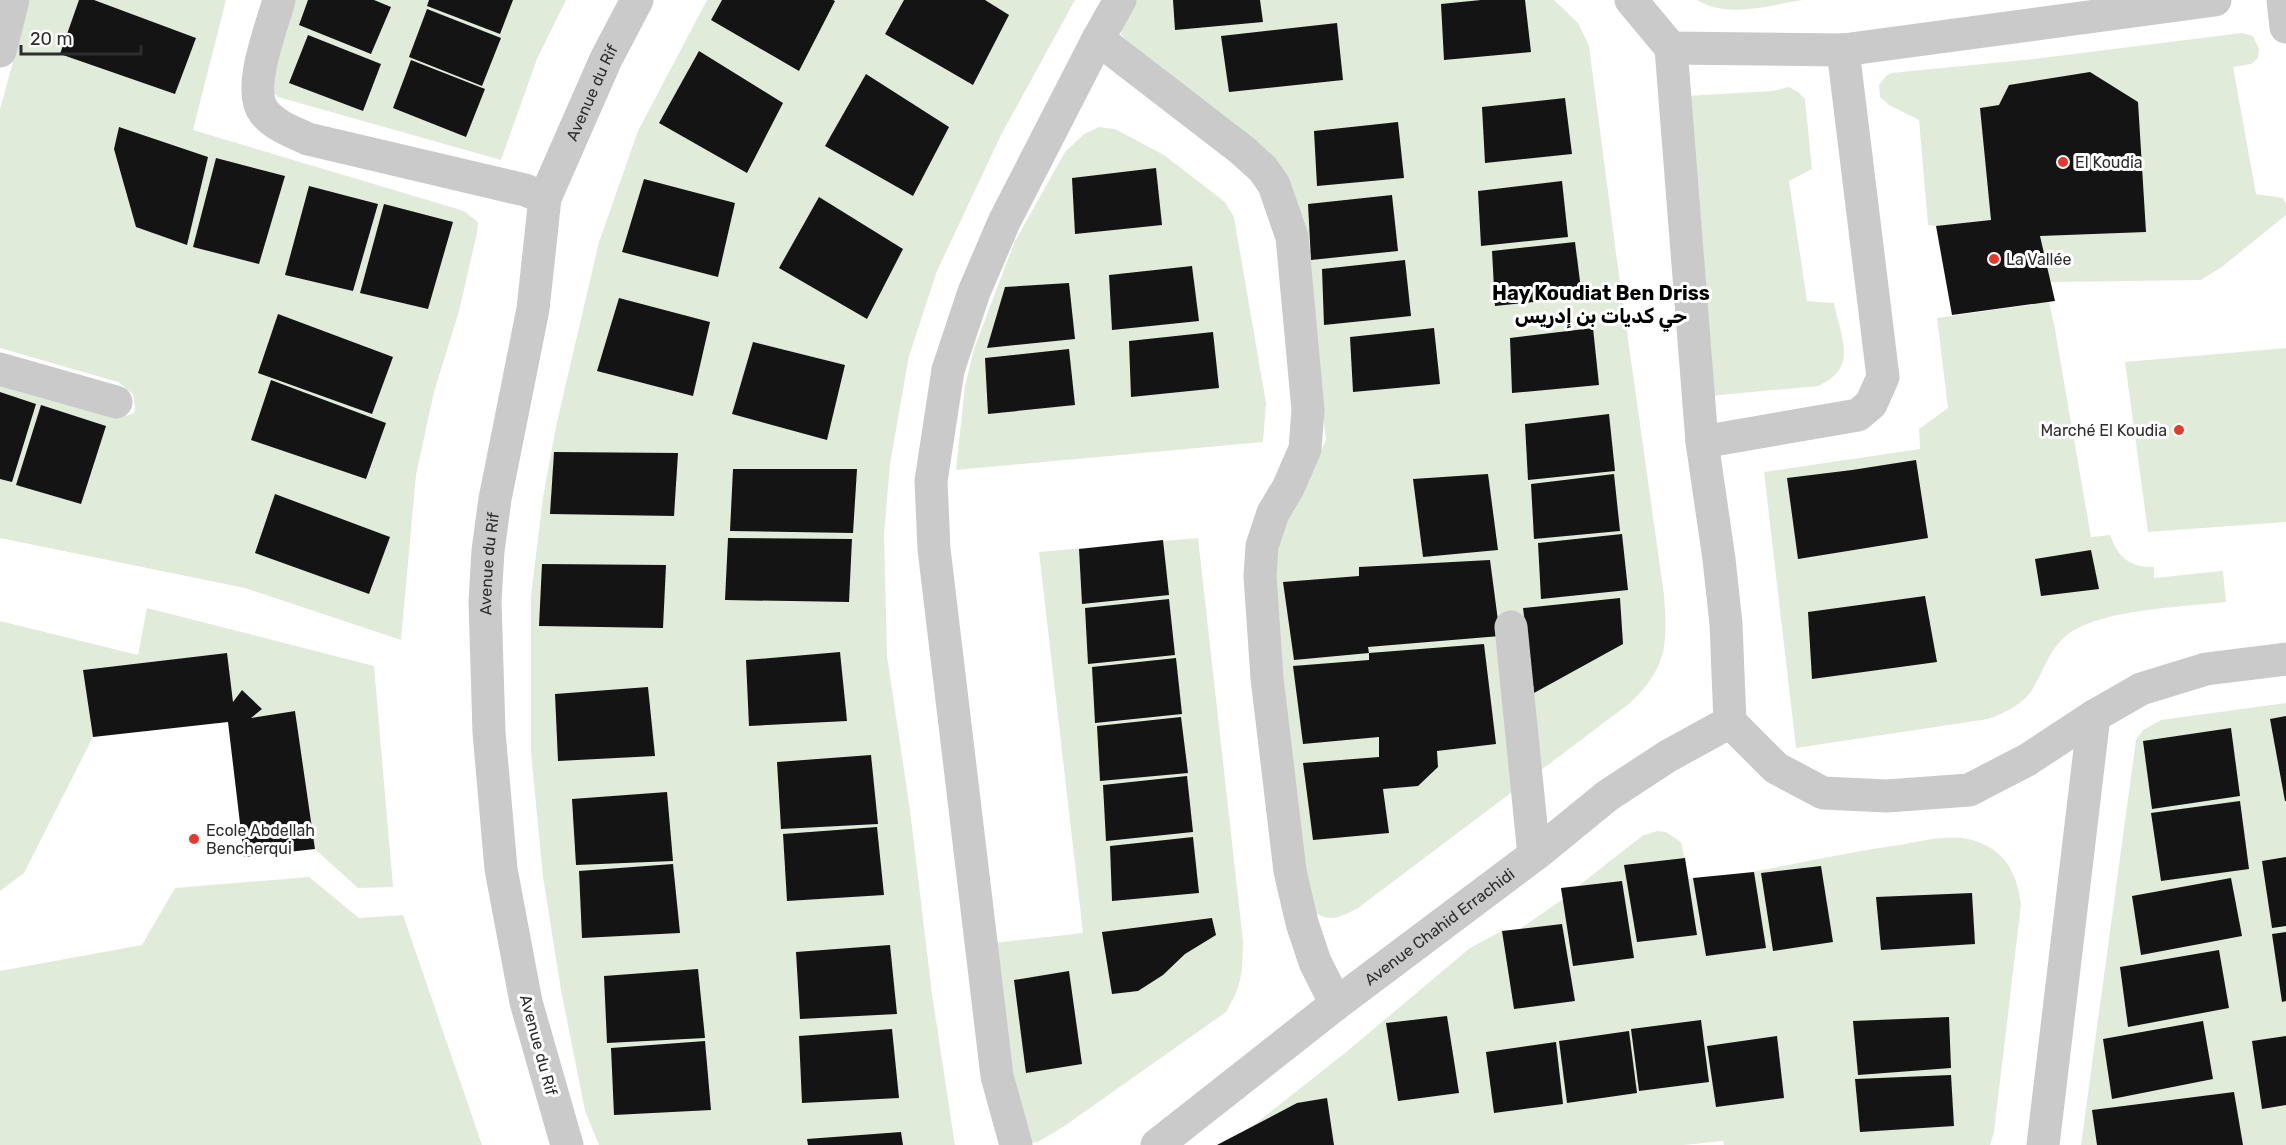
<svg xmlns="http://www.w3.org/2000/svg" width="2286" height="1145" viewBox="0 0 2286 1145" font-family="Rubik,Vazirmatn,sans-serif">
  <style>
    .green { fill: #e1ebda }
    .building { fill: #141414 }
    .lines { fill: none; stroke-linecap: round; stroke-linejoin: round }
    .street { stroke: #cacaca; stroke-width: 33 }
    .poi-dot { fill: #e6382d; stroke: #fff; stroke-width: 2 }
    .labels { text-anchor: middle; stroke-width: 6; stroke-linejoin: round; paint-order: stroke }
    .street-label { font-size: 16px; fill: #2d2d2d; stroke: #fff }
    .poi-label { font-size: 16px; fill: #2d2d2d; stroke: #fff; text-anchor: start }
    .quarter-label { font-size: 20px; font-weight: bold; fill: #000; stroke: #fff }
  </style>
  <rect width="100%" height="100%" fill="#fff"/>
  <!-- green -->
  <g class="green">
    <path d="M30 0H226L193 130 464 211 478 222 477 233 459 311 434 392 416 475 401 640 245 588 0 538V383L120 418 134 413 135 407 133 394 118 382 0 348V109Z"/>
    <path d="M295 0H566L537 59 501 160 278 97 271 91 269 79Z"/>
    <path d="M707 0H1075L1001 135 937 271 909 356 890 464 884 534 887 656 910 810 932 994 955 1145H599L585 1111 561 990 543 877 531 752V596L543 497 557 422 599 242 638 131Z"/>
    <path d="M1134 0H1554L1578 23 1589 46 1616 253 1664 595C1668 644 1667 668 1630 703L1358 908C1335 920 1329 923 1307 907L1271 555 1326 440 1304 251 1294 205 1131 47 1121 34 1124 19Z"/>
    <path d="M1697 0H1803C1770 5 1728 19 1697 0Z"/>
    <path d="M2242 33 2253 36 2259 49 2258 58 2251 64 2233 67 2256 194 2283 198 2286 205V215L2223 266 2201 280 2051 282 1936 226 1928 225 1919 120 1889 105 1880 97 1879 85 1886 76 1891 73 2034 59Z"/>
    <path d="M1789 87 1798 92 1805 99 1812 169 1789 181 1807 301 1834 303C1841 339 1859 368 1818 386L1709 396 1685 96 1773 91Z"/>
    <path d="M1099 127 1115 129 1164 155 1225 202 1234 217 1266 403 1263 442 956 470 965 386 974 349 1014 243 1065 152 1084 134Z"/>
    <path d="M2049 302 2054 324 2091 537 2110 535C2118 557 2130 568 2154 567V578L2223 571 2226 602C2183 607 2100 609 2067 635 2048 650 2043 674 2030 693 2020 706 2002 714 1988 719L1796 748 1764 472 1920 449 1919 429 1948 408 1937 318Z"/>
    <path d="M2286 348V522L2148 532 2125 362Z"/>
    <path d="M1198 538 1243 941C1242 973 1243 984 1226 1012L1063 1127 1038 1142 1030 1143 1008 1092 994 943 1083 933 1039 552Z"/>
    <path d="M147 608 374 666 393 887 358 888 315 849 295 711 251 718 261 709 242 690 233 702 226 653 83 670 93 737 24 873 0 891V621L138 655Z"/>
    <path d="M2286 703V1145H2081L2136 740 2143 730 2161 720Z"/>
    <path d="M1657 831 1666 832 1681 842 1689 879C1711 876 1734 875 1757 871 1806 862 1855 851 1905 844 1929 840 1954 833 1978 842 2007 852 2018 877 2021 905L1994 1132 1990 1145H1724L1723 1141 1684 1145H1217L1254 1125 1345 1053 1470 948 1502 931 1520 929 1563 899 1561 888 1577 887 1642 836Z"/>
    <path d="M309 877 359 918 403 915 482 1145H0V971L142 945 175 888Z"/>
  </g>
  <!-- building -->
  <g class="building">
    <path d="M79 0H94L196 38 175 94 60 54Z"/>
    <path d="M308 0H374L391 7 371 54 299 25Z"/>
    <path d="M429 0H513L500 34 427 6Z"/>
    <path d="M722 0H833L835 1 799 71 711 20Z"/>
    <path d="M904 0H985L1009 15 973 85 885 34Z"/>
    <path d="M1173 0H1260L1263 22 1175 30Z"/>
    <path d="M1481 0H1525L1531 52 1444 60 1441 4Z"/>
    <path d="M427 9 501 38 482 86 409 57Z"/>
    <path d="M1337 23 1343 80 1229 92 1221 36Z"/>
    <path d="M308 35 381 64 363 111 289 83Z"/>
    <path d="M699 51 783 103 747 173 659 123Z"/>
    <path d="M411 60 485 89 466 137 393 108Z"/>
    <path d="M2090 72 2138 102 2146 232 2040 236 2055 301 1952 315 1936 226 1991 220 1980 108 1999 105 2009 85Z"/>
    <path d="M866 74 949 127 913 196 825 146Z"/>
    <path d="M1565 98 1572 154 1485 163 1482 107Z"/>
    <path d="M1398 122 1404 178 1317 186 1314 131Z"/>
    <path d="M119 127 208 157 187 245 136 227 114 149Z"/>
    <path d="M216 158 285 176 259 264 193 247Z"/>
    <path d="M1156 168 1162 225 1075 234 1072 178Z"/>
    <path d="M644 179 735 203 718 277 622 252Z"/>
    <path d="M1562 181 1568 237 1481 246 1478 191Z"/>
    <path d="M309 186 378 204 353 291 285 275Z"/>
    <path d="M1392 195 1398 251 1311 260 1308 204Z"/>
    <path d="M819 197 903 249 867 319 779 268Z"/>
    <path d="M384 204 453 222 428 309 360 293Z"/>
    <path d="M1575 242 1582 297 1495 306 1492 251Z"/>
    <path d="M1405 260 1411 316 1324 325 1322 269Z"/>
    <path d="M1192 266 1199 321 1112 330 1109 275Z"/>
    <path d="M1069 283 1075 339 987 348 1005 287Z"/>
    <path d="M619 298 710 322 693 396 597 371Z"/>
    <path d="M278 314 393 357 372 414 258 373Z"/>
    <path d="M1434 328 1440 384 1353 392 1350 337Z"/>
    <path d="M1593 328 1599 385 1512 393 1510 338Z"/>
    <path d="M1213 332 1219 388 1131 397 1129 341Z"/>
    <path d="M753 342 845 365 827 440 732 414Z"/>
    <path d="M1069 349 1075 405 988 414 985 358Z"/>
    <path d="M271 380 386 423 366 479 251 440Z"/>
    <path d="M0 392 36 404 12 482 0 479Z"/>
    <path d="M41 405 106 426 81 504 16 485Z"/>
    <path d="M1609 414 1615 471 1528 480 1525 424Z"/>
    <path d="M554 452 678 453 674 516 550 514Z"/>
    <path d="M1916 460 1928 538 1798 559 1787 478 1852 470Z"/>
    <path d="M733 469H857L853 533 730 531Z"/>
    <path d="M1488 474 1498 550 1423 557 1413 479Z"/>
    <path d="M1614 474 1620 531 1534 539 1531 484Z"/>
    <path d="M275 494 390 537 369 594 255 553Z"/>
    <path d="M1622 534 1628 590 1541 599 1538 543Z"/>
    <path d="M728 538 852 539 849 602 725 600Z"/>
    <path d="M1163 540 1169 595 1082 604 1079 549Z"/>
    <path d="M2091 550 2099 589 2041 596 2035 559Z"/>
    <path d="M1490 560 1500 636 1368 647 1369 653 1294 660 1283 582 1359 576V567Z"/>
    <path d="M542 564 666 565 663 628 539 626Z"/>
    <path d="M1925 596 1937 662 1812 679 1808 612Z"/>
    <path d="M1620 598 1623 644 1534 693 1523 608Z"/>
    <path d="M1169 599 1175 655 1088 664 1085 608Z"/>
    <path d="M1484 644 1496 744 1437 751 1438 767 1418 786 1383 789 1389 833 1313 840 1303 763 1379 757V737L1303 744 1293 666 1369 660V653Z"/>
    <path d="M840 652 847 721 749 726 746 660Z"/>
    <path d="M227 653 233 702 242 690 262 709 251 718 295 711 315 849 244 857 228 722 93 737 83 670Z"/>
    <path d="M1176 658 1182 714 1095 723 1092 667Z"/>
    <path d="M648 687 655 756 558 761 555 694Z"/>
    <path d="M2286 716V801H2285L2270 719Z"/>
    <path d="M1181 717 1188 773 1100 781 1097 726Z"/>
    <path d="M2231 728 2240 796 2152 809 2143 741Z"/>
    <path d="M871 755 878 824 781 829 777 762Z"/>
    <path d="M1187 776 1193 832 1106 841 1103 785Z"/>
    <path d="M667 792 673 861 576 865 572 799Z"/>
    <path d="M2240 801 2249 869 2161 881 2151 813Z"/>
    <path d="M877 827 884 895 787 901 783 834Z"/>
    <path d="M1193 837 1199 893 1112 901 1110 846Z"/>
    <path d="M2286 857V926L2272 928 2262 861Z"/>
    <path d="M1685 858 1697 935 1637 942 1624 865Z"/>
    <path d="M673 864 680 933 582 938 579 871Z"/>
    <path d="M1821 866 1833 942 1773 951 1761 873Z"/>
    <path d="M1754 872 1766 948 1706 956 1693 878Z"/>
    <path d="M2231 878 2242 936 2141 955 2132 896Z"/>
    <path d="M1622 881 1634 958 1573 966 1561 888Z"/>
    <path d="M1972 893 1975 944 1881 950 1876 897Z"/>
    <path d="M1212 918 1216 935 1185 954 1163 975 1138 991 1112 994 1102 932Z"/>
    <path d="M1562 924 1575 1001 1514 1009 1502 931Z"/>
    <path d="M2286 932V1001L2282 1002 2272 934Z"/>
    <path d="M890 945 897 1014 800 1019 796 952Z"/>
    <path d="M2219 950 2229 1008 2128 1027 2120 967Z"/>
    <path d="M698 969 705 1038 607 1043 604 976Z"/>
    <path d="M1069 971 1082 1064 1026 1073 1014 980Z"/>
    <path d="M1447 1016 1459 1093 1398 1101 1386 1023Z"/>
    <path d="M1949 1017 1951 1068 1858 1075 1853 1021Z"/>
    <path d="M1701 1020 1709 1082 1639 1091 1631 1029Z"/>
    <path d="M2203 1021 2213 1079 2112 1099 2103 1039Z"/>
    <path d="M892 1029 899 1098 802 1103 799 1036Z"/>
    <path d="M1629 1031 1637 1093 1567 1103 1559 1041Z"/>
    <path d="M1777 1036 1784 1098 1716 1107 1707 1046Z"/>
    <path d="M2286 1036V1105L2262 1109 2252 1041Z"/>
    <path d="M705 1041 711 1110 614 1115 611 1048Z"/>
    <path d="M1556 1042 1563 1104 1494 1113 1486 1052Z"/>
    <path d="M1951 1075 1954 1126 1860 1132 1855 1079Z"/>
    <path d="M2234 1092 2243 1145H2097L2092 1110Z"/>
    <path d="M1327 1098 1334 1145H1217L1297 1103Z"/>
    <path d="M901 1132 903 1145H808L807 1139Z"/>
  </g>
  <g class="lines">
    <!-- street -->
    <g class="street">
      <path d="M279 0C272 27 246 89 264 112 275 126 293 132 308 139L525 190 545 198"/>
      <path d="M1631 0 1671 48 1702 442 1719 559 1726 624 1730 722 1776 768 1823 793 1887 796 1969 790 2027 760 2094 716 2141 689 2206 669 2286 659"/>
      <path d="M2283 0 2286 27"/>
      <path d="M1098 39 1242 150 1263 169 1274 185 1292 237 1308 410 1305 449 1288 488 1273 513 1262 546 1260 576 1267 678 1290 871 1302 923 1315 962 1336 1004"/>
      <path d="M1671 48 1843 50 2215 0"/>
      <path d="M0 51 13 0"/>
      <path d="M0 369 116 402"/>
      <path d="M1702 442 1858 415 1871 404 1883 377 1843 50"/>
      <path d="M1511 627 1534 855"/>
      <path id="s1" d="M567 1145 526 1002 501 869 489 732 485 601 488 551 495 499 533 309 545 198 606 59 637 0"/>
      <path d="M1016 1145 997 1076 934 549 931 481 935 455 948 370 974 292 1004 222 1098 39 1120 0"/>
      <path id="s2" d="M1157 1145 1336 1004 1541 850 1607 796 1668 756 1730 722"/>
      <path d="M2043 1145 2094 716"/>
    </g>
  </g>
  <!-- markers -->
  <g class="poi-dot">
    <circle cx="2063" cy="162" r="6"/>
    <circle cx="1994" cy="259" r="6"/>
    <circle cx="2179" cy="430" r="6"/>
    <circle cx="194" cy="839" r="6"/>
  </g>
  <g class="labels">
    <!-- street labels -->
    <g class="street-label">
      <text dy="6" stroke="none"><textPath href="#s1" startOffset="1076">Avenue du Rif</textPath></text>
      <text dy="6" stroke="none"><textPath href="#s1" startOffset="590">Avenue du Rif</textPath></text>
      <text dy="6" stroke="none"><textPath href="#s2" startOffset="357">Avenue Chahid Errachidi</textPath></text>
      <text transform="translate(539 1045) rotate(75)" y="6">Avenue du Rif</text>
    </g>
    <!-- poi labels -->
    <g class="poi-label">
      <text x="2075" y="168">El Koudia</text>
      <text x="2006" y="265">La Vallée</text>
      <text x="2167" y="436" text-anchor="end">Marché El Koudia</text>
      <text x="206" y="836">Ecole Abdellah<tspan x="206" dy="18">Bencherqui</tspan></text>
    </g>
    <!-- quarter labels -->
    <g class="quarter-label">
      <text x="1601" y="300">Hay Koudiat Ben Driss<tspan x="1601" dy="23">حي كديات بن إدريس</tspan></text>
    </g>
  </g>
  <!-- scale -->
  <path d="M21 45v9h120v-9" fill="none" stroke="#2d2d2d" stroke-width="3"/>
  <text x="30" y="45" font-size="18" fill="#2d2d2d" stroke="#ffffff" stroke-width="4.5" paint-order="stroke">20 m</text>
</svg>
